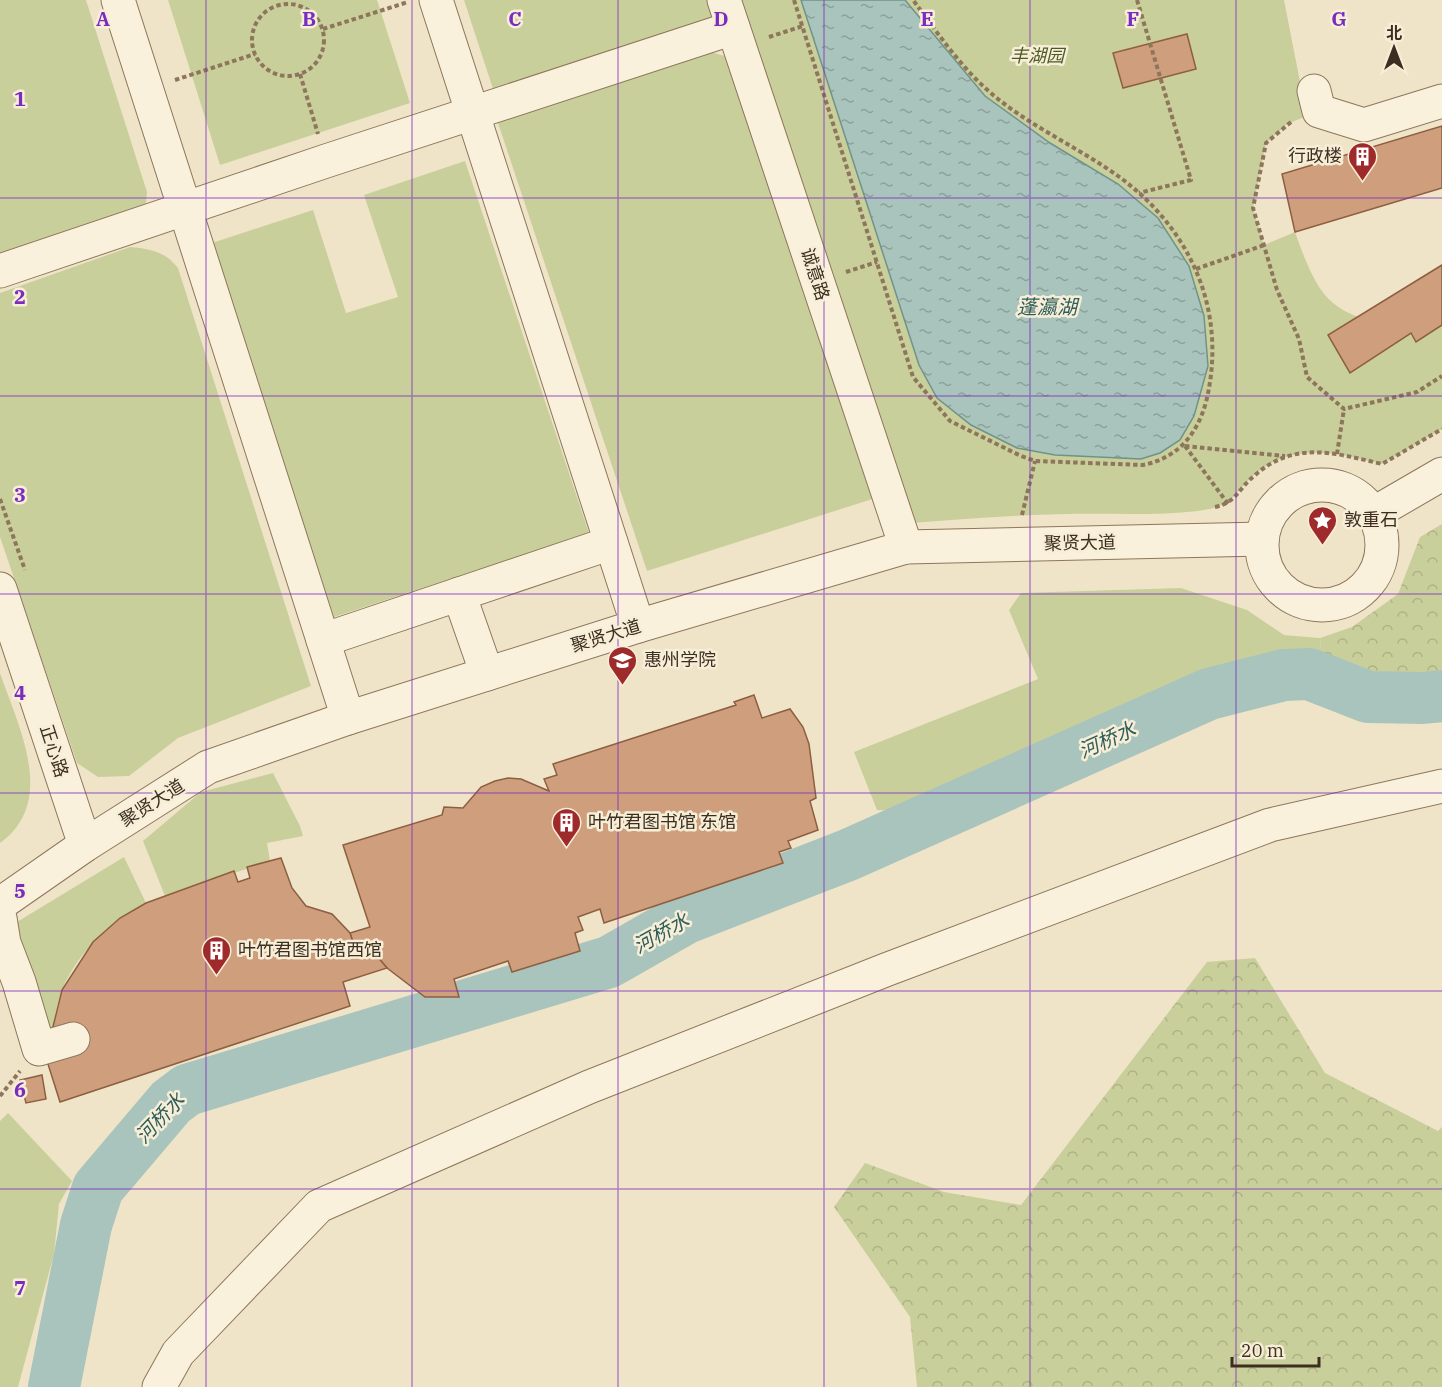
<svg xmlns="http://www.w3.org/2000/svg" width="1442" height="1387" viewBox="0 0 1442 1387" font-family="'IBM Plex Serif','Noto Sans SC',serif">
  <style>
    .green { fill: #c9cf9b }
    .forest { fill: url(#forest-crowns) }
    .water { fill: url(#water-ripples); stroke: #6f938a; stroke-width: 1.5 }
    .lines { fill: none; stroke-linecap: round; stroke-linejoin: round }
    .river { stroke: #a9c4bc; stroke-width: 52 }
    .building { fill: #cf9f7d; stroke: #8d5f41; stroke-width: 1.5 }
    .minor-casing { stroke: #8d765c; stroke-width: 35 }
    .path { stroke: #8d765c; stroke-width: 4; stroke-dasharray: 4.5 3; stroke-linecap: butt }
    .minor { stroke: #faf1dc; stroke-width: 33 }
    .grid { fill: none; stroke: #7b2cbf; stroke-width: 1.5; stroke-opacity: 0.55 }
    .labels { text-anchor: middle; stroke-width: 5; stroke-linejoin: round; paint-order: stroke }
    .park-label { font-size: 18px; font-style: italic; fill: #4d5a26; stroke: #f7eed8 }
    .poi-label { font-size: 18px; fill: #3d2e20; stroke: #f7eed8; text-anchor: start }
    .street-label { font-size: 18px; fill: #3d2e20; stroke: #f7eed8 }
    .water-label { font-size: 20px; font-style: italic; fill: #2f5d5a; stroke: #f7eed8 }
    .grid-label { font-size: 20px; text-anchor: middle; font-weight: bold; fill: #7b2cbf; stroke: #f7eed8; stroke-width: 5; stroke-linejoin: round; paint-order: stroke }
  </style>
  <defs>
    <pattern id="forest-crowns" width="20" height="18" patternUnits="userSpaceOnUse" patternTransform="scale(1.5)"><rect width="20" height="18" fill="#c9cf9b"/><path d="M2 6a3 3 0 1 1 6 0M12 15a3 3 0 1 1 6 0" fill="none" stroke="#aeb285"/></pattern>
    <pattern id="water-ripples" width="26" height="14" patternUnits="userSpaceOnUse" patternTransform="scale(1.5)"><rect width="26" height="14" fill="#a9c4bc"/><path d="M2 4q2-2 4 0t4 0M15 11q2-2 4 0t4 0" fill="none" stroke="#8ba098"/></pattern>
  </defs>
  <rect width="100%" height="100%" fill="#f0e4c8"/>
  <!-- green -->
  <g class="green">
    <path d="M0 0H86L147 192 146 203 138 210 0 259Z"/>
    <path d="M168 0H377L410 103 220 165Z"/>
    <path d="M464 0H1284L1302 92 1319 111 1287 124 1266 143 1253 208 1264 245 1295 232C1323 311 1333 311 1411 333L1416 342 1442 325V429L1382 464C1337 453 1292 441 1253 476 1230 497 1235 506 1198 511 1155 516 1110 513 1066 514 1010 515 954 520 898 524L888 494 647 571 496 117 699 49 729 57 730 16 499 94 493 89Z"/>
    <path d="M465 161 589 533 334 617 212 243 313 210 346 313 398 297 364 195Z"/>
    <path d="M130 247C150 249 165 251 178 268L311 686 178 738 129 776 98 777 77 763 0 537V293Z"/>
    <path d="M1181 588 1247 610 1284 635 1320 638 1322 660C1227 655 1134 701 1050 740 999 764 948 787 897 811L877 810 854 752 1038 679 1009 610 1021 593Z"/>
    <path d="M0 673C18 726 58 801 0 843Z"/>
    <path d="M273 773 300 826 303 836 267 843 270 861 165 896 143 841 201 792Z"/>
    <path d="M124 857 146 903C111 923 78 951 62 990 57 1002 55 1018 52 1031L44 1033 17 922Z"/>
    <path d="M8 1113 72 1181 59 1204 54 1254 18 1387H0V1121Z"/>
  </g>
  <!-- forest -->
  <g class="forest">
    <path d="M1442 524V674L1375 681 1322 660 1320 638 1352 627 1398 594 1420 537Z"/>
    <path d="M1255 958 1325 1073 1438 1131 1442 1127V1387H917L910 1317 834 1207 865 1163 944 1192 1021 1205 1207 962Z"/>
  </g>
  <!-- water -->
  <path class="water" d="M801 0H905L985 96 1050 143 1118 184 1158 218 1189 266 1204 316 1208 366 1194 416 1180 440 1160 453 1141 459 1055 455 1017 448 971 425 937 398 919 365Z"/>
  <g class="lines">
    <!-- river -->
    <path class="river" d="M54 1387 86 1225 98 1188 171 1102 187 1090 609 962 686 918 848 855 1209 694 1284 675 1309 674 1368 697 1423 698 1442 696"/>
  </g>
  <!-- building -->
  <g class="building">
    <path d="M1187 34 1196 69 1123 88 1113 53Z"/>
    <path d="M1442 126V188L1295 232 1282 174Z"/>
    <path d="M1442 265V325L1416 342 1411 333 1350 373 1328 335Z"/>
    <path d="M754 695 762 718 790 709 803 727 809 744 816 798 810 801 818 830 788 841 791 848 779 852 783 863 604 923 600 909 578 917 583 930 575 933 580 951 512 972 508 961 454 979 459 997H425L387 968 370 948 356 952 350 933 370 927 343 845 442 815 444 807 463 808 481 787 495 781 508 778 521 779 549 791 544 779 557 775 553 764 736 705 734 702Z"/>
    <path d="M281 858 292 888 306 906 332 914 350 933 356 952 370 948 387 968 343 982 350 1006 60 1102 47 1061 52 1031 62 990 93 942 120 918 146 903 234 871 238 882 250 878 247 867Z"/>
    <path d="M42 1075 46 1099 26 1103 20 1080Z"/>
  </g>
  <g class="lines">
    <defs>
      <g id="minor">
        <path d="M118 0 348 718"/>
        <path d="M436 0 638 626"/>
        <path d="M724 0 906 547"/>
        <path d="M1314 91 1319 111 1364 125 1442 101"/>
        <path d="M0 271 326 161 733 28"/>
        <circle cx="1322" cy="545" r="60"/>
        <path d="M1373 514 1442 474"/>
        <path d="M0 589 85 845"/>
        <path d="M459 594 487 674"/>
        <path d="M323 640 611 543"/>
        <path d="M0 904 85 845 208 767 348 718 638 626 906 547 1262 539"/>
        <path d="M0 918 4 943 19 982 39 1049 73 1039"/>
        <path d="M159 1387 178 1353 319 1206 589 1087 888 969 1270 825 1442 786"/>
      </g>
    </defs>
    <!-- minor casing -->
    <use href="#minor" class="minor-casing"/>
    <!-- path -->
    <g class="path">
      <path d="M794 0 913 377 950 421 1021 456 1035 461 1143 465C1179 458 1199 432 1207 398 1227 309 1190 228 1118 176 1079 148 1028 125 992 94 961 68 937 32 913 0"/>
      <path d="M1137 0 1191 180 1139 193"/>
      <circle cx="288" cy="40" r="36"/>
      <path d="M323 29 408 2"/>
      <path d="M769 37 803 26"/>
      <path d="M300 74 318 134"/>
      <path d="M175 80 255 54"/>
      <path d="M1291 122 1266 143 1253 208 1277 290 1299 339 1307 377 1344 409 1417 392 1442 376"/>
      <path d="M1196 269 1264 245"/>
      <path d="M846 272 877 262"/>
      <path d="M1185 446 1229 505"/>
      <path d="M1185 446 1285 456"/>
      <path d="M1337 454 1344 409"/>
      <path d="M0 499 25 570"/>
      <path d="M1215 507C1237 502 1238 489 1254 476 1294 440 1335 453 1382 464L1442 429"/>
      <path d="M1022 515 1035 461"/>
      <path d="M0 1096 20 1071"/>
    </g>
    <!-- minor -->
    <use href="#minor" class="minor"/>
  </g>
  <!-- grid -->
  <path class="grid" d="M206 0V1387M412 0V1387M618 0V1387M824 0V1387M1030 0V1387M1236 0V1387M0 198H1442M0 396H1442M0 594H1442M0 793H1442M0 991H1442M0 1189H1442"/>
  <!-- icons -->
  <defs>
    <symbol id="building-pin" viewBox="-11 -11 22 30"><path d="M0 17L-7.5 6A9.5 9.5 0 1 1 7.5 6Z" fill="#9e2a2b" stroke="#f7eed8"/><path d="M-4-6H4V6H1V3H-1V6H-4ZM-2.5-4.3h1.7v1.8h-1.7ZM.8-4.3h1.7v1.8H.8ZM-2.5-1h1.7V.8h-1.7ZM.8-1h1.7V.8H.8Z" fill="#fff"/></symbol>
    <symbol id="sight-pin" viewBox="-11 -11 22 30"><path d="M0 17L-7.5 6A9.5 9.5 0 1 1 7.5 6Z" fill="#9e2a2b" stroke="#f7eed8"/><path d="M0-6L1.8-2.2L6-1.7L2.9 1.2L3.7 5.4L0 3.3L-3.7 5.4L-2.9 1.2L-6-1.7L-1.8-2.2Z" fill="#fff"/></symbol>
    <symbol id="university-pin" viewBox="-11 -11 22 30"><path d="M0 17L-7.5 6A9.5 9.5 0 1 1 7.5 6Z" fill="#9e2a2b" stroke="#f7eed8"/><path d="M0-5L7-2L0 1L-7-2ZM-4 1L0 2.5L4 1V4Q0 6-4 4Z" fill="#fff"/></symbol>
  </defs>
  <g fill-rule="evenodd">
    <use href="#building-pin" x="1346" y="140" width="33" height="45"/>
    <use href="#sight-pin" x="1306" y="504" width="33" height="45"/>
    <use href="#university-pin" x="606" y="644" width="33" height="45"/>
    <use href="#building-pin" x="550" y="806" width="33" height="45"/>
    <use href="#building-pin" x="200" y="934" width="33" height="45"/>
  </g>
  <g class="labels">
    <!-- park labels -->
    <g class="park-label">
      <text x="1037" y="62">丰湖园</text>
    </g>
    <!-- poi labels -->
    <g class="poi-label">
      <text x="1342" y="162" text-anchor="end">行政楼</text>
      <text x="1344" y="526">敦重石</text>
      <text x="644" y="666">惠州学院</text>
      <text x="588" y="828">叶竹君图书馆 东馆</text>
      <text x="238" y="956">叶竹君图书馆西馆</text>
    </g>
    <!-- street labels -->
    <g class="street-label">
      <text transform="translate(815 274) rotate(72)" y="6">诚意路</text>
      <text transform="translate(1080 543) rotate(-1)" y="6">聚贤大道</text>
      <text transform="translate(606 636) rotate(-17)" y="6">聚贤大道</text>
      <text transform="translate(54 751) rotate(72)" y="6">正心路</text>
      <text transform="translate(152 803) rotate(-32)" y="6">聚贤大道</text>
    </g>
    <!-- water labels -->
    <g class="water-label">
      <text x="1047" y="314">蓬瀛湖</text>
      <text transform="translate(1107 740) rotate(-24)" y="7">河桥水</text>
      <text transform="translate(661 933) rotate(-29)" y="7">河桥水</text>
      <text transform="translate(160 1118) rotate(-46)" y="7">河桥水</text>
    </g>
  </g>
  <g class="grid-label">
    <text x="103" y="26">A</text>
    <text x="309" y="26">B</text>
    <text x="515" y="26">C</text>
    <text x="721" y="26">D</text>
    <text x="927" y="26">E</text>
    <text x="1133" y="26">F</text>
    <text x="1339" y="26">G</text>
    <text x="20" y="106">1</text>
    <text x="20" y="304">2</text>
    <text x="20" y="502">3</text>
    <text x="20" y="700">4</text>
    <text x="20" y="898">5</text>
    <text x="20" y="1097">6</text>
    <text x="20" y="1295">7</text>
  </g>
  <!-- north arrow -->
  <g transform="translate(1394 48)" stroke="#f7eed8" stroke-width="4.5" paint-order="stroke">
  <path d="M0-4.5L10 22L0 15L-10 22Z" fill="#3d2e20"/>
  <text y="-9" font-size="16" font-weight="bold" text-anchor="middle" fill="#3d2e20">北</text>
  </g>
  <!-- scale -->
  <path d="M1232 1357v9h87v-9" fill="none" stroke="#3d2e20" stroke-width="3"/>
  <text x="1241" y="1357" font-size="18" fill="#3d2e20" stroke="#f7eed8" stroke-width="4.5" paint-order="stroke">20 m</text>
</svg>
